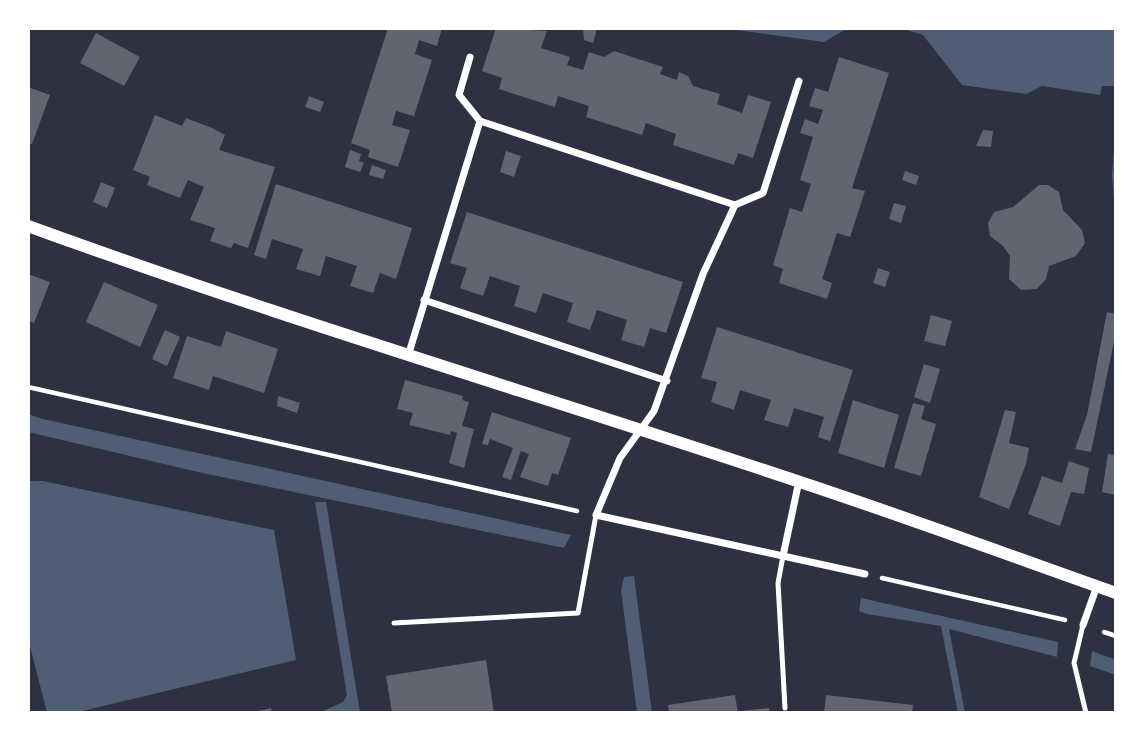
<svg xmlns="http://www.w3.org/2000/svg" width="1144" height="741" viewBox="0 0 1144 741" font-family="Karla,sans-serif">
  <style>
    .water { fill: #4f5d75 }
    .building { fill: #626471 }
    .lines { fill: none; stroke-linecap: round; stroke-linejoin: round }
    .path { stroke: #fff; stroke-width: 4.5 }
    .service { stroke: #fff; stroke-width: 5 }
    .minor { stroke: #fff; stroke-width: 7 }
    .tertiary { stroke: #fff; stroke-width: 12 }
  </style>
  <rect width="100%" height="100%" fill="#2d3142"/>
  <!-- water -->
  <g class="water">
    <path d="M723 28H848L824 42Z"/>
    <path d="M900 28H1116V86H1102L1100 95 1042 86 1026 94 962 85 923 35Z"/>
    <path d="M1116 123V225L1112 175Z"/>
    <path d="M28 414 43 419 571 535 564 548 198 472 28 432Z"/>
    <path d="M28 481H43L274 530 296 660 74 713H47L28 638Z"/>
    <path d="M315 502H326L360 713H319L343 702 347 695Z"/>
    <path d="M634 576 652 713H637L621 590 624 577Z"/>
    <path d="M861 598 1058 642 1057 657 949 629 965 713H958L941 626 867 614 859 611Z"/>
    <path d="M1092 651 1116 660V675L1090 666Z"/>
  </g>
  <!-- building -->
  <g class="building">
    <path d="M388 28H442L437 46 419 40 415 54 432 60 414 116 396 111 392 125 410 130 398 167 368 157 370 150 351 143Z"/>
    <path d="M496 28 547 31 541 48 570 57 567 65 583 70 589 52 604 57 614 51 663 67 660 74 677 80 679 72 688 76 693 86 720 94 717 104 742 113 748 95 771 102 753 158 738 153 734 165 673 145 676 134 646 123 642 135 586 117 589 106 558 96 555 107 499 89 502 78 482 71Z"/>
    <path d="M583 28H597L593 43 584 40Z"/>
    <path d="M96 33 140 57 124 86 80 63Z"/>
    <path d="M839 57 889 73 852 188 865 191 850 237 837 233 822 279 832 283 827 299 779 283 783 269 773 265 790 208 802 212 811 184 800 180 813 137 800 133 805 119 818 124 823 110 809 106 815 88 828 92Z"/>
    <path d="M28 87 50 95 32 144 28 143Z"/>
    <path d="M309 96 324 102 320 112 305 107Z"/>
    <path d="M155 115 182 126 186 118 212 128 225 135 219 150 275 167 248 248 234 243 231 248 210 241 215 228 190 220 204 187 188 180 180 198 147 185 150 177 133 170Z"/>
    <path d="M983 130 993 131 991 147 976 146Z"/>
    <path d="M350 150 361 154 359 161 364 163 360 172 345 167Z"/>
    <path d="M506 151 521 156 514 177 500 172Z"/>
    <path d="M372 165 386 170 383 179 369 175Z"/>
    <path d="M905 171 919 176 916 185 902 180Z"/>
    <path d="M101 182 115 188 107 208 93 202Z"/>
    <path d="M276 184 412 228 396 279 380 273 373 293 350 286 357 266 326 256 320 276 296 269 303 249 272 239 266 259 254 255Z"/>
    <path d="M1039 185H1048L1059 192 1063 210 1082 230 1085 243 1076 256 1049 266 1046 279 1037 289 1021 290 1009 279 1010 256 1003 246 990 236 988 223 994 212 1013 207Z"/>
    <path d="M894 203 906 206 901 223 889 219Z"/>
    <path d="M467 212 683 282 666 333 650 328 644 347 621 340 627 320 597 310 590 330 567 322 573 303 543 293 536 313 514 306 520 286 490 276 483 296 460 288 467 268 450 263Z"/>
    <path d="M878 268 890 272 885 287 873 283Z"/>
    <path d="M28 274 50 282 34 323 28 321Z"/>
    <path d="M104 282 158 305 140 347 86 322Z"/>
    <path d="M1107 312 1116 314V332L1091 452 1075 449 1087 415Z"/>
    <path d="M931 315 952 321 945 346 924 341Z"/>
    <path d="M717 327 853 370 830 441 818 437 824 417 794 408 788 427 764 420 771 400 740 390 734 410 711 402 717 382 701 378Z"/>
    <path d="M165 330 180 337 167 366 152 359Z"/>
    <path d="M226 331 278 349 264 393 213 376 209 390 173 378 187 336 221 347Z"/>
    <path d="M924 364 940 369 930 403 914 397Z"/>
    <path d="M405 380 463 396 462 400 469 402 462 426 474 429 464 468 449 463 457 433 451 431 450 435 409 425 413 413 397 409Z"/>
    <path d="M278 396 300 403 297 413 277 406Z"/>
    <path d="M853 400 899 415 884 468 838 453Z"/>
    <path d="M913 403 925 406 921 419 936 424 921 476 894 468Z"/>
    <path d="M1005 410 1016 412 1009 443 1029 448 1026 464 1009 509 979 497Z"/>
    <path d="M492 412 571 438 558 475 552 473 548 486 520 477 529 454 521 451 511 480 502 477 513 448 490 439 488 445 482 444Z"/>
    <path d="M1108 454 1116 455V495L1102 492Z"/>
    <path d="M1069 461 1089 468 1084 494 1071 492 1060 526 1028 514 1042 476 1062 483Z"/>
    <path d="M486 660 494 713H392L386 676Z"/>
    <path d="M735 695 738 713H669L668 705Z"/>
    <path d="M826 695 913 705 912 713H824Z"/>
    <path d="M271 708 272 713H254V712Z"/>
    <path d="M769 708 770 713H741V711Z"/>
  </g>
  <g class="lines">
    <!-- path -->
    <g class="path">
      <path d="M28 387 577 511"/>
      <path d="M882 578 1065 620"/>
      <path d="M1104 632 1116 636"/>
    </g>
    <!-- service -->
    <g class="service">
      <path d="M783 556 778 583 785 708"/>
      <path d="M394 623 578 613 596 515"/>
      <path d="M1083 625 1074 663 1086 713"/>
    </g>
    <!-- minor -->
    <g class="minor">
      <path d="M470 57 459 95 480 121"/>
      <path d="M735 205 763 193 799 81"/>
      <path d="M424 300 667 381"/>
      <path d="M408 356 480 121 735 205 703 274 654 411 620 458 596 515 865 574"/>
      <path d="M783 556 799 481"/>
      <path d="M1083 625 1097 586"/>
    </g>
    <!-- tertiary -->
    <path class="tertiary" d="M28 226C283 319 543 396 800 482 906 517 1011 556 1116 593"/>
  </g>
  <!-- border -->
  <rect width="1144" height="741" fill="none" stroke="#ffffff" stroke-width="60"/>
</svg>
